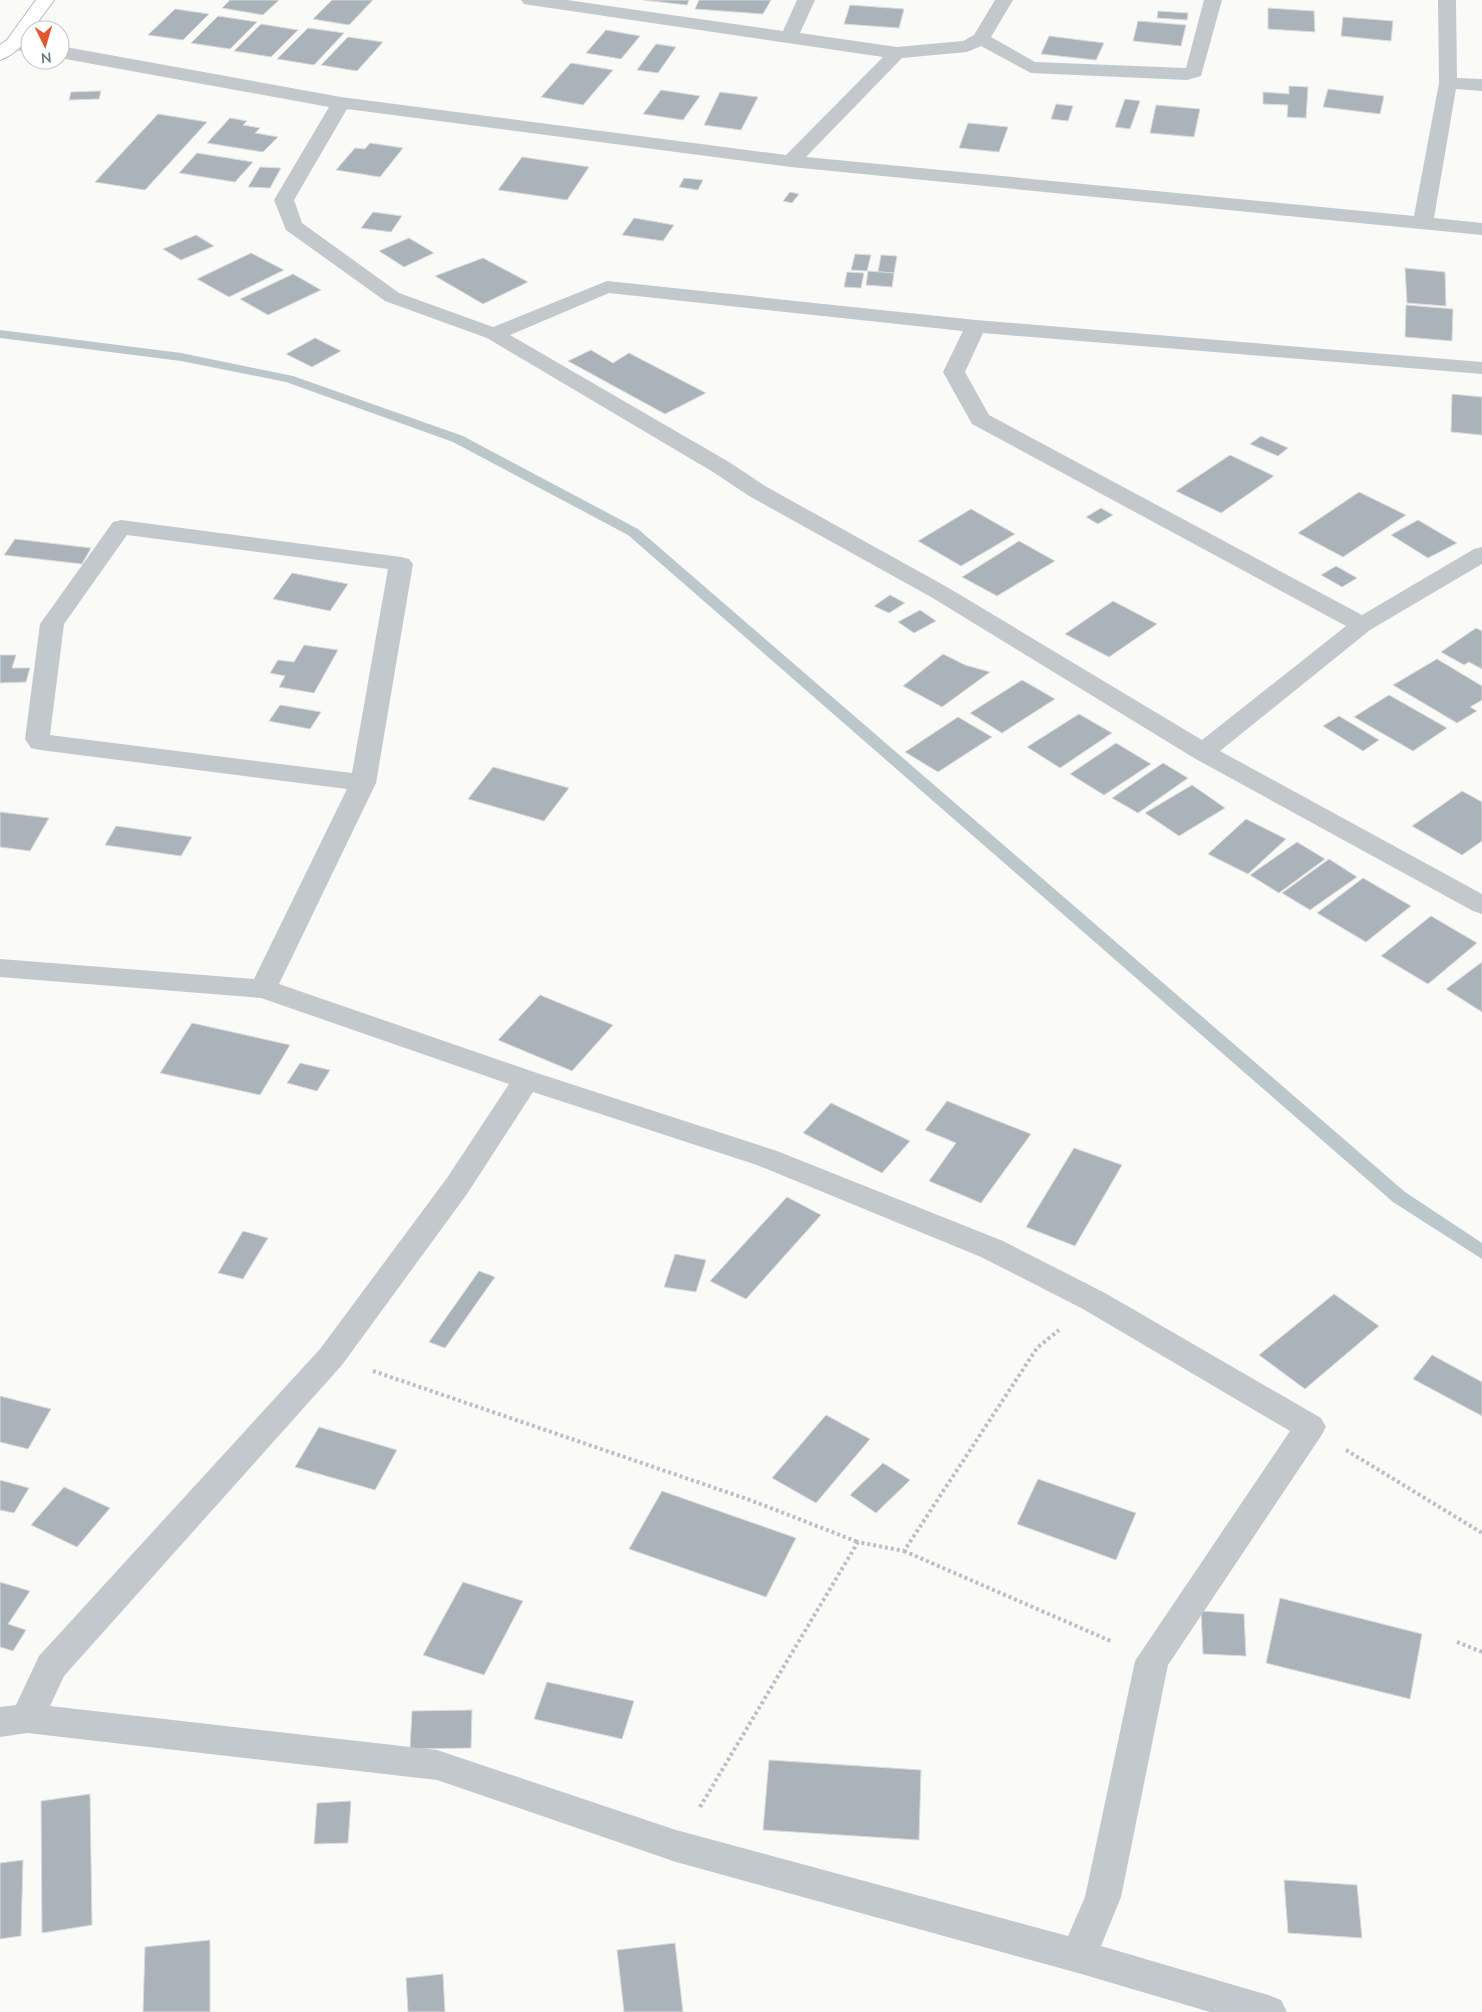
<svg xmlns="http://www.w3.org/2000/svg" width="1482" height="2012" viewBox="0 0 1482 2012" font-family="'Nunito Sans',sans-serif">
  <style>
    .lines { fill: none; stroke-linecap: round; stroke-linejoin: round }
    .stream { fill: #bbc7cb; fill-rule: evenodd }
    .building { fill: #aab3b9; stroke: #dcdcda }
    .secondary-casing { stroke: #b3babf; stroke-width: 2 }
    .path { stroke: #bbbfc2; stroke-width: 4; stroke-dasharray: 3 3; stroke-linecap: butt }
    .street { fill: #c3c8cc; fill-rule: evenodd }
    .secondary { fill: #fff; fill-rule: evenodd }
  </style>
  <rect width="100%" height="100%" fill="#fafaf8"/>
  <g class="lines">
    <!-- stream -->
    <path class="stream" d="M0 330 181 353 293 376 463 436 638 529 1405 1192 1482 1243V1259L1393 1202 628 535 453 442 286 382 181 361 0 338Z"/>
  </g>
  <!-- building -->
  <g class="building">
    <path d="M230 0H279L263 15 222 8Z"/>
    <path d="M332 0H373L349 25 313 19Z"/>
    <path d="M643 0H689L687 5Z"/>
    <path d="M699 0H771L763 14 695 9Z"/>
    <path d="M850 5 904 9 899 28 844 24Z"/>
    <path d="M1268 8 1314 11 1315 32 1268 29Z"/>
    <path d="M175 9 209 14 183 40 148 35Z"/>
    <path d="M1158 11 1188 13 1187 20 1157 18Z"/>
    <path d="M218 16 257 22 230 49 191 43Z"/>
    <path d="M1343 17 1393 21 1391 41 1341 36Z"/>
    <path d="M1138 21 1186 25 1181 46 1133 41Z"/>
    <path d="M261 24 298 30 271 57 234 51Z"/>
    <path d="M308 28 344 33 314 65 277 59Z"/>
    <path d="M606 30 640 36 621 59 586 53Z"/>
    <path d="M1049 36 1104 43 1096 60 1041 54Z"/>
    <path d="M348 37 383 42 357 71 321 65Z"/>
    <path d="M656 44 676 47 658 73 637 70Z"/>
    <path d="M571 63 613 70 583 105 541 97Z"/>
    <path d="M1289 86 1308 87 1306 118 1287 117 1288 105 1263 104V92L1289 94Z"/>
    <path d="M1328 89 1384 96 1380 114 1323 107Z"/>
    <path d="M661 90 700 96 683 120 643 114Z"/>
    <path d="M101 91 99 99 69 100 71 92Z"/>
    <path d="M720 92 758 97 741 130 704 125Z"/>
    <path d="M1125 99 1140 101 1130 129 1115 127Z"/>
    <path d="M1056 104 1073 106 1068 121 1051 119Z"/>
    <path d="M1156 105 1200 109 1194 137 1150 133Z"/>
    <path d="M158 114 207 122 145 190 95 182Z"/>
    <path d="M230 118 247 121 243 125 260 128 255 133 278 137 263 152 207 143Z"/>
    <path d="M968 123 1008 127 999 152 959 148Z"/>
    <path d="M370 143 403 148 380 177 336 170 355 148 365 149Z"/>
    <path d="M197 153 253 162 235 182 179 173Z"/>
    <path d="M522 157 589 167 567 200 498 190Z"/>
    <path d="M260 167 281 168 270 188 248 187Z"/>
    <path d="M684 178 703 180 698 190 679 187Z"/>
    <path d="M790 192 799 194 792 203 783 201Z"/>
    <path d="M373 212 402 216 391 232 361 228Z"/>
    <path d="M634 218 674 225 663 241 622 235Z"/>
    <path d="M196 235 214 246 181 260 163 249Z"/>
    <path d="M409 238 434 253 404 267 379 251Z"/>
    <path d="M251 253 284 270 229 297 197 279Z"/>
    <path d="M855 254 871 255 867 271 851 270Z"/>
    <path d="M881 255 897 256 894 273 878 272Z"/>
    <path d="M483 258 528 282 483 304 435 276Z"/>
    <path d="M1405 268 1445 272 1446 306 1407 303Z"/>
    <path d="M868 271 894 273 892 287 866 285Z"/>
    <path d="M847 272 864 273 861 288 844 287Z"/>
    <path d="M293 274 321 290 268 315 240 299Z"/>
    <path d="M1406 305 1453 309 1452 341 1405 337Z"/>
    <path d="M315 338 341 351 312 367 286 354Z"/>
    <path d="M591 350 613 363 629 353 706 393 665 414 568 361Z"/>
    <path d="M1452 394 1482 397V435L1451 432Z"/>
    <path d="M1261 436 1288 448 1278 456 1250 444Z"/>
    <path d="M1230 455 1274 476 1221 513 1176 491Z"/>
    <path d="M1359 492 1406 515 1343 557 1298 533Z"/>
    <path d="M1101 508 1113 515 1098 524 1086 517Z"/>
    <path d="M971 509 1015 534 961 566 918 541Z"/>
    <path d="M1418 520 1457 543 1428 558 1391 535Z"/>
    <path d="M15 539 91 548 82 564 4 555Z"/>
    <path d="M1019 541 1055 561 997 596 962 577Z"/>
    <path d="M1336 566 1357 578 1342 587 1321 575Z"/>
    <path d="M292 573 348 584 330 611 273 599Z"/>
    <path d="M890 595 905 603 889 613 874 606Z"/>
    <path d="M1113 601 1157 624 1109 657 1065 634Z"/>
    <path d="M920 610 936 621 914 633 898 622Z"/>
    <path d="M1476 628 1482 631V669L1469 662 1464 665 1441 652Z"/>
    <path d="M304 645 338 650 314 693 279 687 285 676 270 673 278 660 294 662Z"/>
    <path d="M943 654 965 665 990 672 942 707 903 686Z"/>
    <path d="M0 655H16L12 668H30L26 682 0 683Z"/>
    <path d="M1437 659 1482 686V700L1470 707 1477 711 1457 723 1393 685Z"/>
    <path d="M1022 680 1055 699 1002 733 970 713Z"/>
    <path d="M1389 695 1447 728 1413 751 1354 717Z"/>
    <path d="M280 705 321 712 310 729 269 721Z"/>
    <path d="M1079 714 1112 733 1060 768 1027 747Z"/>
    <path d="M1339 716 1379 740 1363 751 1323 726Z"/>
    <path d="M958 717 992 737 938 772 905 752Z"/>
    <path d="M1116 743 1151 764 1104 795 1070 774Z"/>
    <path d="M1163 763 1188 778 1138 813 1112 798Z"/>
    <path d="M493 767 569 788 544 821 468 799Z"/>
    <path d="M1192 785 1225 808 1179 836 1145 813Z"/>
    <path d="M1462 791 1482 802V841L1462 855 1412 826Z"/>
    <path d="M0 812 49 818 30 851 0 847Z"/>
    <path d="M1246 819 1286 839 1248 874 1208 854Z"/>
    <path d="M116 826 192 837 181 856 105 845Z"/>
    <path d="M1297 842 1325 859 1279 893 1250 875Z"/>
    <path d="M1329 859 1357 877 1310 910 1282 893Z"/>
    <path d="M1363 878 1411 906 1366 942 1317 913Z"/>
    <path d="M1431 916 1477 943 1428 984 1381 956Z"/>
    <path d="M1482 962V1012L1446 989Z"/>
    <path d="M540 995 613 1025 572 1071 498 1040Z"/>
    <path d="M192 1023 290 1045 260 1095 160 1073Z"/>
    <path d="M300 1063 330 1070 317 1091 287 1083Z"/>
    <path d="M947 1101 1031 1134 981 1203 929 1181 956 1143 925 1130Z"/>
    <path d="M831 1103 910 1141 882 1173 803 1133Z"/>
    <path d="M1074 1148 1122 1165 1075 1246 1026 1227Z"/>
    <path d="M787 1197 821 1215 746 1299 710 1281Z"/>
    <path d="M243 1231 268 1238 243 1279 218 1273Z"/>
    <path d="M675 1254 706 1260 696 1292 664 1287Z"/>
    <path d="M479 1271 495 1277 445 1348 429 1342Z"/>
    <path d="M1334 1294 1379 1326 1305 1389 1259 1355Z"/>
    <path d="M1432 1355 1482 1382V1416L1413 1379Z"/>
    <path d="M0 1396 51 1409 28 1449 0 1442Z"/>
    <path d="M826 1415 870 1439 816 1503 772 1478Z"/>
    <path d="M319 1427 397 1450 375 1490 295 1467Z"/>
    <path d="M883 1463 910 1480 876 1513 850 1495Z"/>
    <path d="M1038 1479 1136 1513 1116 1560 1017 1524Z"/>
    <path d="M0 1480 29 1488 14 1513 0 1510Z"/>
    <path d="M64 1487 110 1508 77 1547 31 1525Z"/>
    <path d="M662 1491 796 1538 766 1597 629 1549Z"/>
    <path d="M0 1582 30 1591 8 1624 26 1630 13 1651 0 1647Z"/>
    <path d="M463 1582 523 1601 484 1675 423 1655Z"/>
    <path d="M1280 1598 1422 1634 1410 1699 1266 1663Z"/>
    <path d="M1201 1611 1244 1614 1246 1656 1203 1654Z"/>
    <path d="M547 1682 634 1701 622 1739 534 1719Z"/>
    <path d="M472 1710 471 1748 410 1749 412 1711Z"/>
    <path d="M769 1760 921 1770 919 1840 763 1830Z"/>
    <path d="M90 1794 92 1925 42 1933 41 1801Z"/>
    <path d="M351 1801 348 1843 314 1844 317 1803Z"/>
    <path d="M23 1860 21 1936 0 1939V1863Z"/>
    <path d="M1284 1880 1357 1885 1362 1938 1288 1933Z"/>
    <path d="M210 1940V2012H143L145 1947Z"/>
    <path d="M675 1943 683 2012H624L617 1950Z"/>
    <path d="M443 1974 445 2012H408L406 1978Z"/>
  </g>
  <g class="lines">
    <defs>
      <path id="secondary" d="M36 0H54L32 30H30C28 43 12 56 0 60V45L7 40Z"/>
    </defs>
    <!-- secondary casing -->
    <use href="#secondary" class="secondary-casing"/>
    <!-- path -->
    <g class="path">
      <path d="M373 1371 750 1500 858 1542"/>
      <path d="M1346 1450 1482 1533"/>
      <path d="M904 1551 1113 1642"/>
      <path d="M1457 1642 1482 1652"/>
      <path d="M700 1807 858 1542 904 1551 1037 1348 1059 1330"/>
    </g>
    <!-- street -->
    <g class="street">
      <path d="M521 0H567L783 31 797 0H815L800 33 897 47 963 41 974 35 995 0H1013L991 37 1035 62 1186 68 1204 0H1222L1201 76 1187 80 1031 73 981 46 967 52 902 58 806 157 1414 216 1439 83 1438 0H1456L1457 78 1482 79V91L1456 89 1434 218 1482 223V235L791 167 347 109 294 200 302 223 399 293 493 327 607 281 976 320 1482 362V374L983 333 965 372 989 415 1362 615 1474 549 1482 547V564L1370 630 1220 751 1482 894V914L1473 911 1194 758 931 597 749 496 713 472 487 338 385 301 286 230 274 200 329 107 60 58V46L341 97 786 155 883 57 530 5 524 4ZM609 293 963 331 943 372 972 424 1346 626 1202 740 947 587 765 486 729 462 510 335Z"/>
      <path d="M13 38 30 41V53L7 48 4 44 7 40Z"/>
      <path d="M121 520 401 557 409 559 413 564 376 783 279 984 537 1073 777 1151 1003 1241 1105 1293 1321 1418 1326 1427 1321 1436 1168 1665 1121 1897 1101 1946 1268 1995 1281 2000 1287 2012H1210L1078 1973 676 1862 437 1780 27 1733 0 1737V1707L16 1705 39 1656 320 1349 447 1178 509 1084 261 998 0 977V959L254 979 347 789 40 750 31 748 25 739 40 624 113 522ZM127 535 388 569 352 773 50 735 64 624ZM533 1092 757 1165 981 1257 1083 1309 1290 1431 1135 1661 1085 1897 1068 1936 676 1830 437 1750 50 1706 64 1676 342 1365 467 1194Z"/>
    </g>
    <!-- secondary -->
    <use href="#secondary" class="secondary"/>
  </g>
  <!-- north arrow -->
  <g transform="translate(45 45) rotate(175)"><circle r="24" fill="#ffffff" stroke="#c1c8cd"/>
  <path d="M0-4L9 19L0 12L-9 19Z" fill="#e4572e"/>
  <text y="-8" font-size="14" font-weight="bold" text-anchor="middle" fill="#657683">N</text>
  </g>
</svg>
